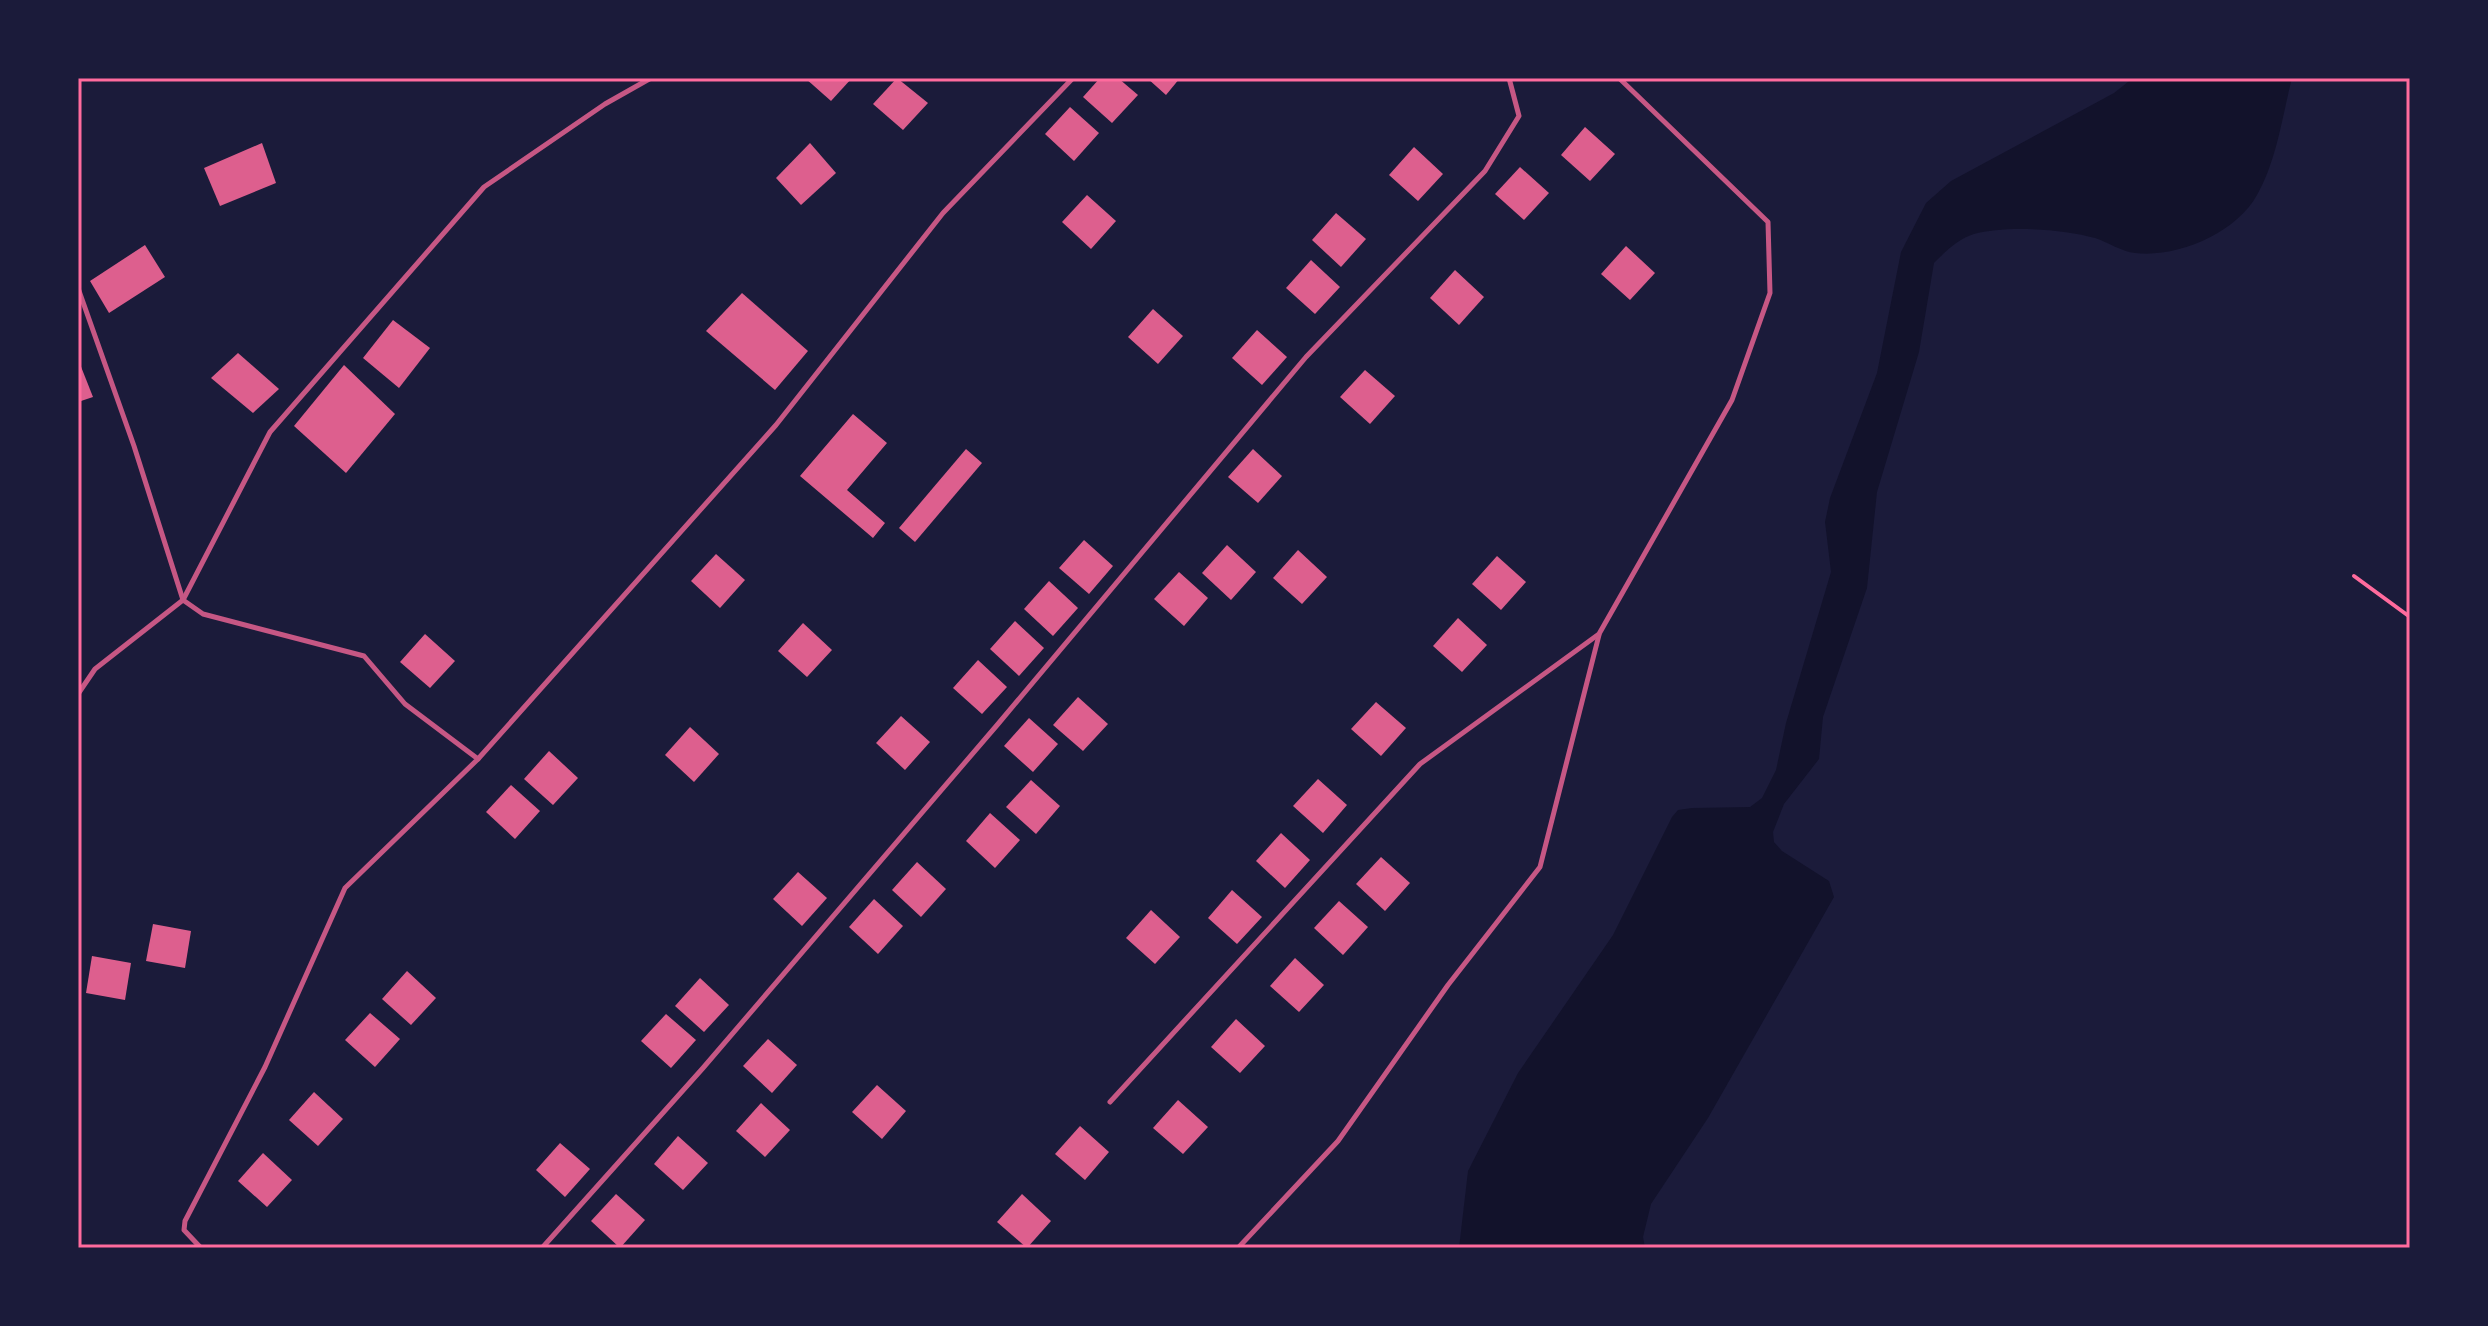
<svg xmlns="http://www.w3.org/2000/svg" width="2488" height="1326" viewBox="0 0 2488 1326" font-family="Inter,sans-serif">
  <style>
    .water { fill: #12122b }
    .building { fill: #dd5f8e }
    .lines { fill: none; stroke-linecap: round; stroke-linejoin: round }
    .path { stroke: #ff6b9d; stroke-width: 4 }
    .service { stroke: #c65784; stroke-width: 5 }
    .neatline { fill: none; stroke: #ff6b9d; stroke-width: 3 }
  </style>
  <rect width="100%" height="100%" fill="#1b1b3a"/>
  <!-- water -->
  <path class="water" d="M2133 78H2292C2282 117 2277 160 2257 195 2236 233 2178 258 2135 253 2122 252 2108 242 2095 238 2063 229 2006 225 1974 234 1958 239 1945 252 1934 263L1919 352 1877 492 1867 588 1823 717 1819 759 1784 804 1773 832 1774 842 1782 851 1829 881 1834 897 1708 1118 1651 1204 1643 1237 1645 1248H1459L1468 1171 1518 1073 1613 935 1672 817 1678 810 1692 808 1750 807 1762 798 1776 770 1786 723 1831 572 1825 522 1830 498 1877 373 1901 252 1926 203 1951 181 2114 93Z"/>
  <!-- building -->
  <g class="building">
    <path d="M805 78H852L831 101Z"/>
    <path d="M897 78 928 103 903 130 873 104Z"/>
    <path d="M1100 78H1118L1138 95 1112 123 1083 97Z"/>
    <path d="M1147 78H1180L1166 95Z"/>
    <path d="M1070 107 1099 133 1074 161 1045 134Z"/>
    <path d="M1585 127 1615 154 1590 181 1561 155Z"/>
    <path d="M262 143 276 183 220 206 204 168Z"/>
    <path d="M810 143 836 173 801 205 776 178Z"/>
    <path d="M1414 147 1443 174 1418 201 1389 175Z"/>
    <path d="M1520 167 1549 193 1524 220 1495 194Z"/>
    <path d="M1087 195 1116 221 1091 249 1062 222Z"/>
    <path d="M1336 213 1366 239 1341 267 1312 240Z"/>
    <path d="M145 245 165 277 109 313 90 281Z"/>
    <path d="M1626 246 1655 273 1630 300 1601 274Z"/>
    <path d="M1311 260 1340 287 1315 314 1286 288Z"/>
    <path d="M1455 270 1484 297 1459 325 1430 298Z"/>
    <path d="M742 293 808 351 775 390 706 331Z"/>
    <path d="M1153 309 1183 336 1158 364 1128 337Z"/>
    <path d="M393 320 430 348 399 388 363 358Z"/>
    <path d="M1257 330 1287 357 1262 385 1232 358Z"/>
    <path d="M238 353 279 389 253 413 211 378Z"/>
    <path d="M78 359 93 397 78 402Z"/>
    <path d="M344 365 395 414 346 473 294 426Z"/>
    <path d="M1365 370 1395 396 1370 424 1340 397Z"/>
    <path d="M853 414 887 443 847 490 885 523 873 538 800 476Z"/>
    <path d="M966 449 982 463 915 542 899 528Z"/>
    <path d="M1253 449 1282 476 1258 503 1228 477Z"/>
    <path d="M1084 540 1113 566 1089 594 1059 568Z"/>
    <path d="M1227 545 1256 572 1231 600 1202 573Z"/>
    <path d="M1298 550 1327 577 1302 604 1273 578Z"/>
    <path d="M716 554 745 580 720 608 691 581Z"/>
    <path d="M1497 556 1526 582 1501 610 1472 584Z"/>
    <path d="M1179 572 1208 598 1184 626 1154 599Z"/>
    <path d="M1049 581 1078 608 1053 636 1024 609Z"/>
    <path d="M1458 618 1487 645 1462 672 1433 646Z"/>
    <path d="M1015 621 1044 648 1019 676 990 649Z"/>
    <path d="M803 623 832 650 807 677 778 651Z"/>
    <path d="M425 634 455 661 430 688 400 662Z"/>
    <path d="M978 660 1007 687 982 714 953 688Z"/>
    <path d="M1078 697 1108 724 1083 751 1053 725Z"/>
    <path d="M1376 702 1406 728 1381 756 1351 729Z"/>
    <path d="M901 716 930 742 905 770 876 743Z"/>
    <path d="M1029 718 1058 744 1033 772 1004 746Z"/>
    <path d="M690 727 719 754 694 782 665 755Z"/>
    <path d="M549 751 578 778 553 805 524 779Z"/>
    <path d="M1318 779 1347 805 1323 833 1293 806Z"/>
    <path d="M1031 780 1060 806 1036 834 1006 807Z"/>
    <path d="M511 785 540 811 515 839 486 812Z"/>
    <path d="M990 813 1020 840 995 868 966 841Z"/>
    <path d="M1281 833 1310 860 1285 888 1256 861Z"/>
    <path d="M1381 857 1410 883 1385 911 1356 884Z"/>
    <path d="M917 862 946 889 921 917 892 890Z"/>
    <path d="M798 872 827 898 802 926 773 899Z"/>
    <path d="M1232 890 1262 917 1237 944 1208 918Z"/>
    <path d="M874 899 903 926 878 954 849 927Z"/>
    <path d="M1339 901 1368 927 1343 955 1314 928Z"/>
    <path d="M1151 910 1180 937 1155 964 1126 938Z"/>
    <path d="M153 924 191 931 185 968 146 961Z"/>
    <path d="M92 956 131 963 125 1000 86 993Z"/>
    <path d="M1295 958 1324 985 1299 1012 1270 986Z"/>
    <path d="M407 971 436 998 411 1025 382 999Z"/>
    <path d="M700 978 729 1005 704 1032 675 1006Z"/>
    <path d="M370 1013 400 1039 375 1067 345 1040Z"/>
    <path d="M666 1014 696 1040 671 1068 641 1041Z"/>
    <path d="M1236 1019 1265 1046 1240 1073 1211 1047Z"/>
    <path d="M768 1039 797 1065 772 1093 743 1066Z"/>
    <path d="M877 1085 906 1111 882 1139 852 1112Z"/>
    <path d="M314 1092 343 1119 318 1146 289 1120Z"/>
    <path d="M1178 1100 1208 1127 1183 1154 1153 1128Z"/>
    <path d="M761 1103 790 1130 765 1157 736 1131Z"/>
    <path d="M1080 1126 1109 1152 1085 1180 1055 1154Z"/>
    <path d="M678 1136 708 1163 683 1190 654 1164Z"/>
    <path d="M560 1143 590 1169 565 1197 536 1170Z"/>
    <path d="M263 1153 292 1180 267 1207 238 1181Z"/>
    <path d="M616 1194 645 1220 620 1248 591 1221Z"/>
    <path d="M1022 1194 1051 1221 1027 1248 997 1222Z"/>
  </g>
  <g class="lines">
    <!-- path -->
    <path class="path" d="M2354 576 2410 617"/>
    <!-- service -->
    <g class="service">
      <path d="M78 288 134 446 183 600 203 614 364 656 405 704 478 759 345 888 265 1067 185 1221 184 1230 201 1248"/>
      <path d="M78 694 95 669 183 600 270 432 484 187 605 104 651 78"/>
      <path d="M478 759 776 425 943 213 1073 78"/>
      <path d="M1110 1102 1420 764 1599 634 1732 400 1770 293 1768 222 1619 78"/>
      <path d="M542 1248 703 1068 998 724 1306 357 1485 171 1519 116 1509 78"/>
      <path d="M1238 1248 1338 1141 1448 985 1540 867 1599 635"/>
    </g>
  </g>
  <!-- border -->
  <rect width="2488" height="1326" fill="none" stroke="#1b1b3a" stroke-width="160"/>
  <rect x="80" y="80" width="2328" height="1166" class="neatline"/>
</svg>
